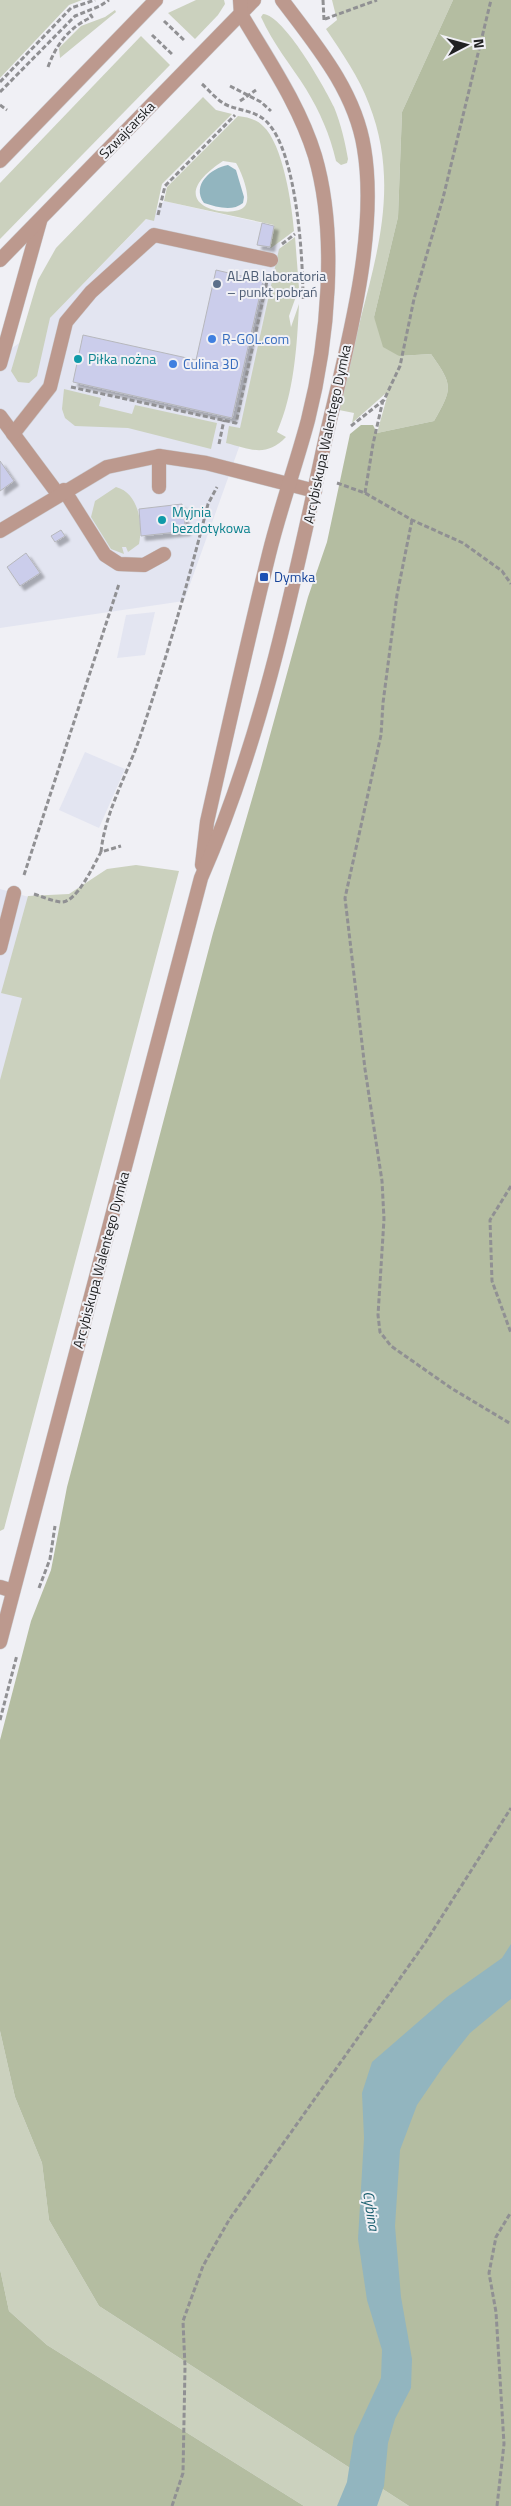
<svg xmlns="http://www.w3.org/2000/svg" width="511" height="2506" viewBox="0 0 511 2506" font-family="'Titillium Web',sans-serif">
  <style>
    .built { fill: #e3e5f1 }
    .green { fill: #cbd1be; fill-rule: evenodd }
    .forest { fill: #b4bda1 }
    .water { fill: #92b5bf }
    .building { fill: #cbcdeb; stroke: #b6b7bc; filter: url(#shadow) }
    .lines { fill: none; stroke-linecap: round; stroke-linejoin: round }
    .service-casing { stroke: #cbcbcf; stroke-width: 15 }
    .minor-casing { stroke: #cbcbcf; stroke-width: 15 }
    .tertiary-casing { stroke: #cbcbcf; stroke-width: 15 }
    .path { stroke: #909093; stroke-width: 3; stroke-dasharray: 5 2.5; stroke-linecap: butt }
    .service { stroke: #bc998e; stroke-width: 14 }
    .minor { stroke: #bc998e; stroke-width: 14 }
    .tertiary { stroke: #bc998e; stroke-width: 14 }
    .service-dot { fill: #5c6f8a; stroke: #f0f0f5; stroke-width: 2 }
    .shop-dot { fill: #3f7fe0; stroke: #f0f0f5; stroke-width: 2 }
    .culture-dot { fill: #0f9aa8; stroke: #f0f0f5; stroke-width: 2 }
    .transit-dot { fill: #1a4fb4; stroke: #f0f0f5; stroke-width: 2 }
    .labels { text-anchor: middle; stroke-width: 4; stroke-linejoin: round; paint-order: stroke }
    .street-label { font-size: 14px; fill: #202122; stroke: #f0f0f5 }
    .service-label { font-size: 14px; fill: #4e5e75; stroke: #f0f0f5; text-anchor: start }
    .shop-label { font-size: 14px; fill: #366cbe; stroke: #f0f0f5; text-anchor: start }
    .culture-label { font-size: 14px; fill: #0d838f; stroke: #f0f0f5; text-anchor: start }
    .transit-label { font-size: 14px; fill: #164399; stroke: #f0f0f5; text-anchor: start }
    .water-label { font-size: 15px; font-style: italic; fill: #195e6e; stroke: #f0f0f5 }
  </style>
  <defs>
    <filter id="shadow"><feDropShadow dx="4.5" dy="4.5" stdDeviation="1" flood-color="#0004"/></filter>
  </defs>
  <rect width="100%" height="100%" fill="#f0f0f5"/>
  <!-- built -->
  <g class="built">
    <path d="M164 201 279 227 282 280 252 411 184 601 0 628V357L41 327Z"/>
    <path d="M155 612 145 655 117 658 126 615Z"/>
    <path d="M85 752 125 769 99 828 59 810Z"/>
    <path d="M0 889 80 911 0 1138Z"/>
  </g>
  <!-- green -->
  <g class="green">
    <path d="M0 0H82L69 5 0 78Z"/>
    <path d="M196 0H224L225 4 218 15 195 39 168 13Z"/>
    <path d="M332 0H453L402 112 398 217 374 317 399 356 431 354C453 385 453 388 434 421L377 433 387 397 385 394 352 423 354 413 339 410C347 379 353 348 361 317 380 245 398 178 369 104 359 77 342 53 326 29L337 20Z"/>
    <path d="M115 10 116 12 60 58 59 48 81 26 105 17Z"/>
    <path d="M263 14C284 15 325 88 334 107 341 124 345 142 348 159L347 163 341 165 336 161C330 135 320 112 306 89 291 65 273 44 261 17Z"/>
    <path d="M141 36 170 65 0 239V183Z"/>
    <path d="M203 97 216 110 232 114 162 184 154 221 146 219 50 318 37 376 29 383 18 382 11 371 34 293 38 280 56 248Z"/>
    <path d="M238 116C247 117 256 119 263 126 283 144 292 205 294 231L271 248 270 247 274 225 164 201 167 187ZM223 161 236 163C241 171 252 197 245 206 234 221 155 206 223 161Z"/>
    <path d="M295 237 299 288 289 316 291 327 299 304C297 347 294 393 277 432L286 437C266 458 250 449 226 443L229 426 240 428 279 249Z"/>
    <path d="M64 389 101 398 99 406 132 414 135 405 217 423 211 449 128 428 75 426 65 418 62 409Z"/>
    <path d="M116 487C139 493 143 524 139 544L128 552 126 547H122L124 554 111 549 91 517 95 501Z"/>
    <path d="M136 865 179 871 4 1529 0 1531V1080L22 998 1 993 28 896 69 894 107 869Z"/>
    <path d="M0 2031 15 2097 42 2163 49 2220 99 2306 409 2506H304L47 2345 9 2311 0 2269Z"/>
  </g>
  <!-- forest -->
  <g class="forest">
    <path d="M453 0H511V2506H409L99 2306 49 2220 42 2163 15 2097 0 2031V1740L31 1621 51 1570 67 1487 213 933 261 768 308 597 327 542 350 434 361 425H373L377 433 434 421C453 388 453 385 431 354L399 356 383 347 374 317 398 217 402 112Z"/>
    <path d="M0 2269 9 2311 47 2345 304 2506H0Z"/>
  </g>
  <!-- water -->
  <g class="water">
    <path d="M228 165 236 170 244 197 243 203C232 212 217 207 204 203 191 185 211 168 228 165Z"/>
    <path d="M511 1944V1999L470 2033 443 2067 417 2105 400 2150 395 2226 401 2297 412 2359 411 2388 395 2419 388 2443 384 2486 377 2506H337L347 2482 354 2436 381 2378 382 2350 367 2300 358 2239 364 2138 362 2093 372 2062 447 1997 502 1958Z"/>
  </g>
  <!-- building -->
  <g class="building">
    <path d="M262 223 274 226 270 247 257 245Z"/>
    <path d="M216 270 263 281 232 418 73 382 83 335 196 360Z"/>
    <path d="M0 461 14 481 0 491Z"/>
    <path d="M182 504 186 531 141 536 139 509Z"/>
    <path d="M61 530 65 536 55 542 51 536Z"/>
    <path d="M26 553 40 573 20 586 7 567Z"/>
  </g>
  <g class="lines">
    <defs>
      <g id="service">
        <path d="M0 364 40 221"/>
        <path d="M0 416 58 494"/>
        <path d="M13 434 50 387 66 322 91 292 154 235 271 260"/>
        <path d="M159 487V456"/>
        <path d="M64 490 105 555 119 564 144 565 164 554"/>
        <path d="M0 531 107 467 159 456 206 463 315 491"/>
        <path d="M0 948 14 893"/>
      </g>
      <path id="minor" d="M0 1587 13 1591"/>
      <g id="tertiary">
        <path d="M0 161 156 0"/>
        <path d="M0 260 254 0"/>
        <path d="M202 865 207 822C227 733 247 643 269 554 280 509 296 465 308 420 328 341 338 235 315 156 299 104 268 60 241 14L240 0"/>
        <path d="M0 1642 201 878C262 739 293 588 325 441 345 354 379 236 364 148 355 91 316 45 282 0"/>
      </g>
    </defs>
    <!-- service casing -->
    <use href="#service" class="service-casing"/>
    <!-- minor casing -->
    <use href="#minor" class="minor-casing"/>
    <!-- tertiary casing -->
    <use href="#tertiary" class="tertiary-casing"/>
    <!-- path -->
    <g class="path">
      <path d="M323 0 324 20"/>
      <path d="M325 19 377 0"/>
      <path d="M164 21 185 41"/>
      <path d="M152 35 173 55"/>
      <path d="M48 67C56 45 69 27 92 17L90 14"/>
      <path d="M0 82 71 8 95 0"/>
      <path d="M202 84C210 91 218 102 229 106 242 111 256 111 267 122 297 153 303 258 303 300"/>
      <path d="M230 86 261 102 271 111"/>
      <path d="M0 92 75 16 100 6 109 0"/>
      <path d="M240 101 256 90"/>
      <path d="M0 105 7 110"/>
      <path d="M158 215 165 186 235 115"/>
      <path d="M282 244 295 234"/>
      <path d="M71 387 236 423 267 281"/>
      <path d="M351 426 384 400 400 366 414 299 443 198 491 0"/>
      <path d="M219 444 224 420"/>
      <path d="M337 483 365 493 412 520 463 543 502 571 511 584"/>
      <path d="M365 493 373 444 383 400"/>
      <path d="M412 520 397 595 383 703 381 735 345 898 365 1069 382 1181 384 1219 378 1315 380 1332 391 1346 451 1388 511 1424"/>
      <path d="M101 852C105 812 127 775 140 737 166 660 188 583 208 504L217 487"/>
      <path d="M24 875 119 584"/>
      <path d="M34 894C43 897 52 901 61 902 77 903 94 864 101 852L121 846"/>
      <path d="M511 1186 490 1220 492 1281 511 1333"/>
      <path d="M39 1588 50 1559 55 1526"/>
      <path d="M0 1720 17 1655"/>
      <path d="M172 2506 183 2473 185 2367 183 2321 203 2266 229 2220 425 1943 511 1808"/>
      <path d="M497 2506 504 2444 496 2312 489 2273 496 2237 511 2212"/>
    </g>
    <!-- service -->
    <use href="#service" class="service"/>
    <!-- minor -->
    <use href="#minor" class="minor"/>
    <!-- tertiary -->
    <use href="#tertiary" class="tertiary"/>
  </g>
  <!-- markers -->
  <circle class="service-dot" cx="217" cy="284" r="5"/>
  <g class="shop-dot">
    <circle cx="212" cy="339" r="5"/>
    <circle cx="173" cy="364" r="5"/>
  </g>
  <g class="culture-dot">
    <circle cx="78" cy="359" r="5"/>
    <circle cx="162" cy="520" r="5"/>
  </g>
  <rect class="transit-dot" x="259" y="572" width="10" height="10" rx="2.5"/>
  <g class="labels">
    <!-- street labels -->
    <g class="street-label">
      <text transform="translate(127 130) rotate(-46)" y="5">Szwajcarska</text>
      <text transform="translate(327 434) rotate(-78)" y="5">Arcybiskupa Walentego Dymka</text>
      <text transform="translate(101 1260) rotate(-75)" y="5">Arcybiskupa Walentego Dymka</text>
    </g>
    <!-- service labels -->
    <g class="service-label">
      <text x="227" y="281">ALAB laboratoria<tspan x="227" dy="16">– punkt pobrań</tspan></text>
    </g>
    <!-- shop labels -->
    <g class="shop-label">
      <text x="222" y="344">R-GOL.com</text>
      <text x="183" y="369">Culina 3D</text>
    </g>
    <!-- culture labels -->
    <g class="culture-label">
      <text x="88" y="364">Piłka nożna</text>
      <text x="172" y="517">Myjnia<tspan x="172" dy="16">bezdotykowa</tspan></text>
    </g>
    <!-- transit labels -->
    <g class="transit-label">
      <text x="274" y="582">Dymka</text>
    </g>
    <!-- water labels -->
    <g class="water-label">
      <text transform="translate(371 2211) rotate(81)" y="5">Cybina</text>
    </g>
  </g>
  <!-- north arrow -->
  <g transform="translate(466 45) rotate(84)" stroke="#f0f0f5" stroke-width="4" paint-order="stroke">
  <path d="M0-4L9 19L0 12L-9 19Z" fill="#202122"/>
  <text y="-8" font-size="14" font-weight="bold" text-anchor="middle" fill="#202122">N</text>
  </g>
</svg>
